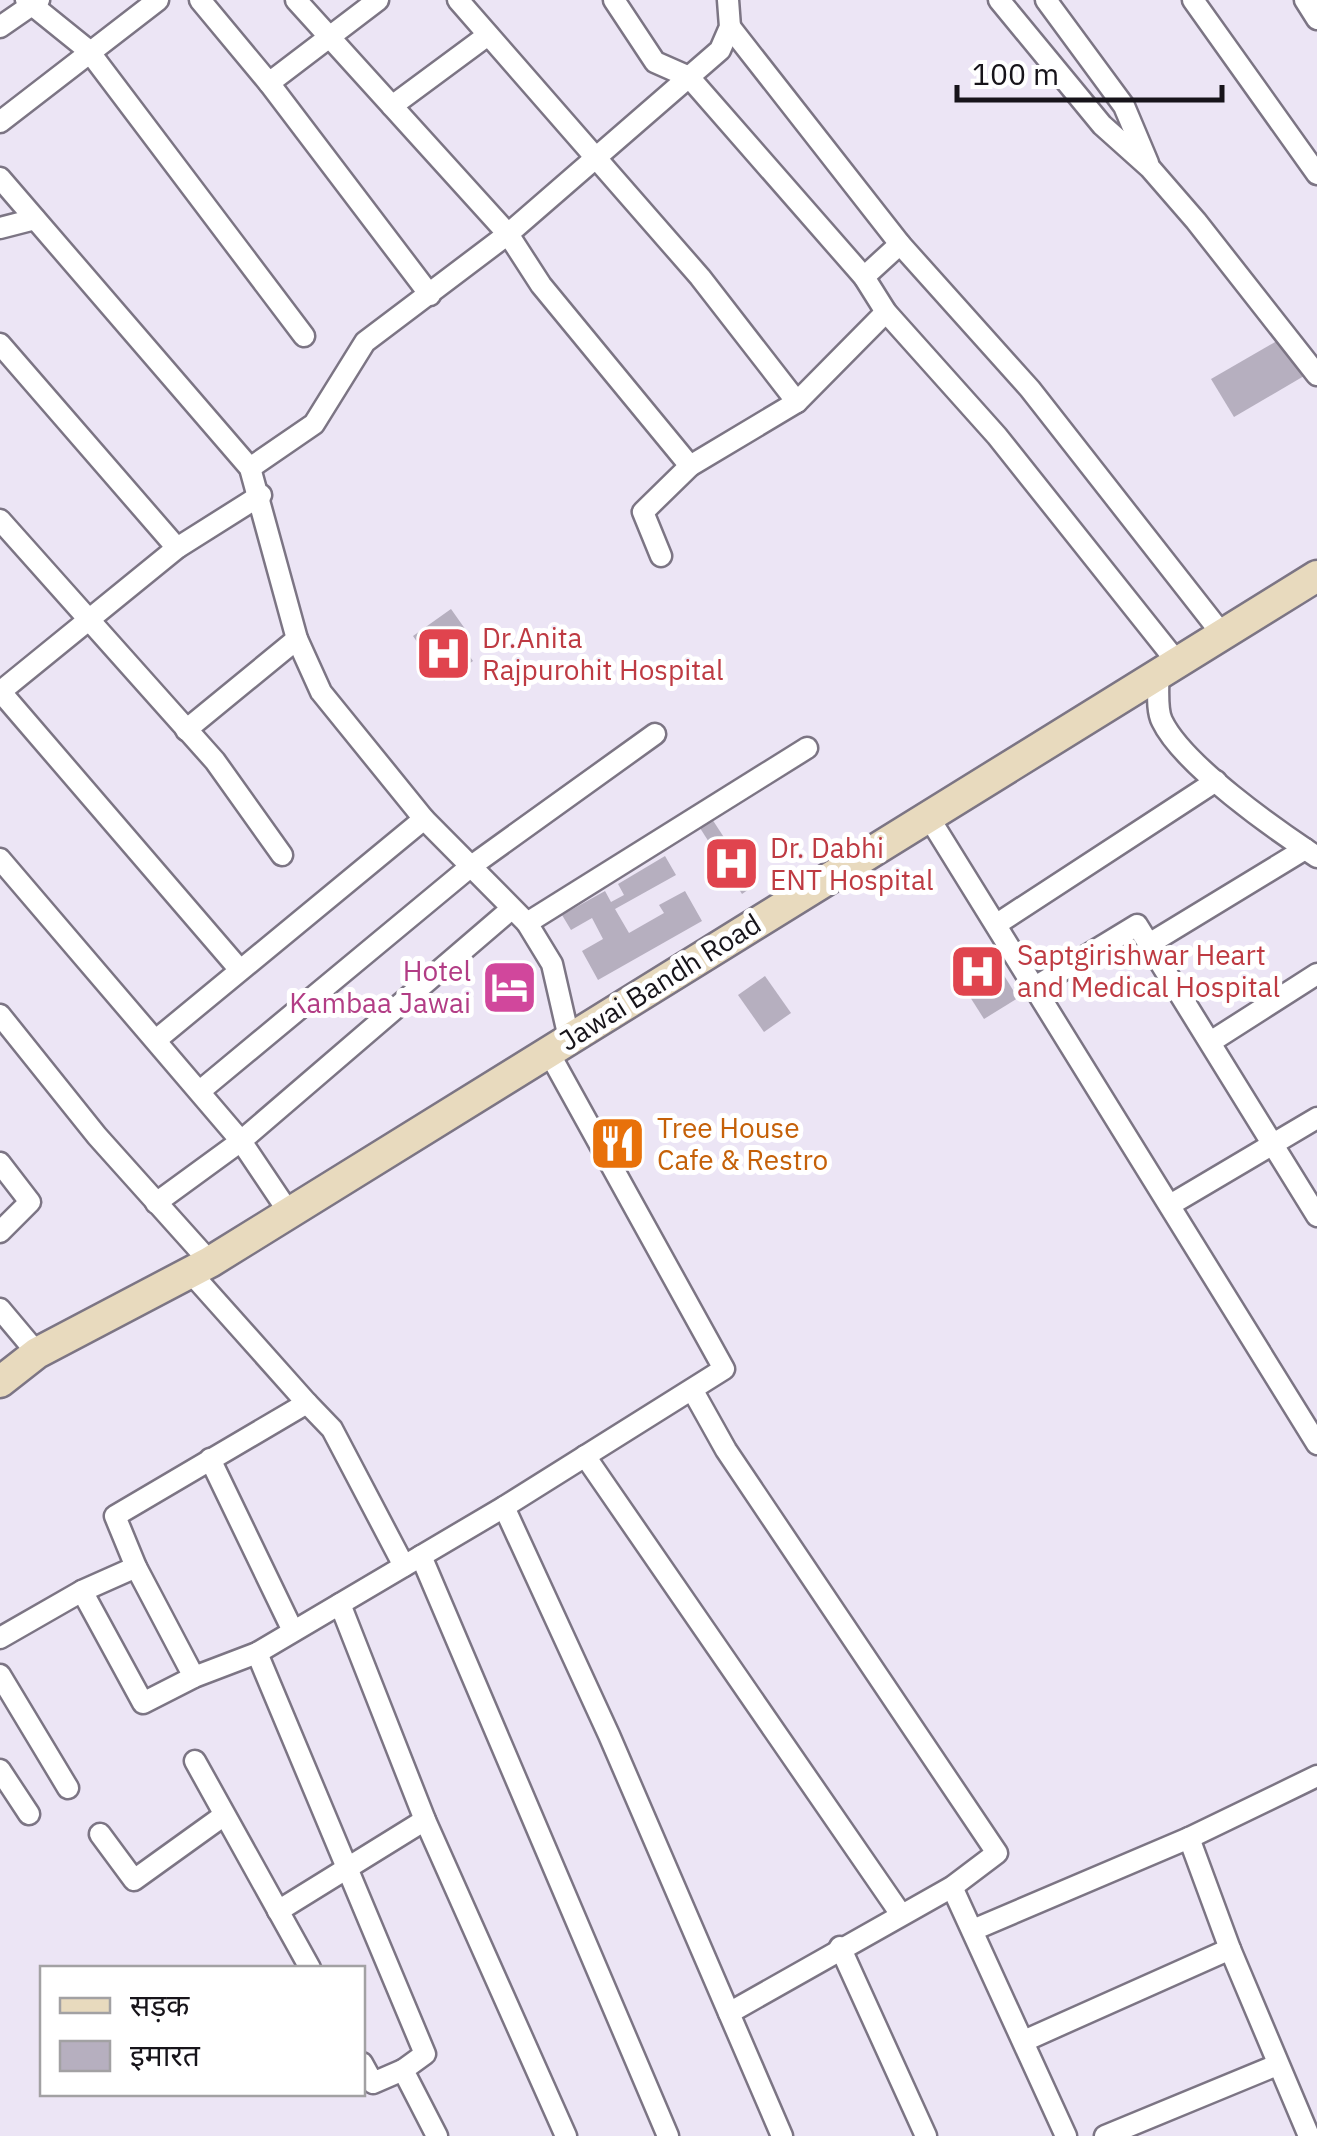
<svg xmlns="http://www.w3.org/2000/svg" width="1317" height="2136" viewBox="0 0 1317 2136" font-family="'IBM Plex Sans','Noto Sans Devanagari',sans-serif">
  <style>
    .building { fill: #b6afbf }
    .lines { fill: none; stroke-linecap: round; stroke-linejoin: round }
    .street-casing { stroke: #7c7584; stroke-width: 25 }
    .secondary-casing { stroke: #7c7584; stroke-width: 35 }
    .street { stroke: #fff; stroke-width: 20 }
    .secondary { stroke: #e8dabe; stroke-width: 30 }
    .labels { text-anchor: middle; stroke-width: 10; stroke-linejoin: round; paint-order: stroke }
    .health-label { font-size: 28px; fill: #be3a42; stroke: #fff; text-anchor: start }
    .hotel-label { font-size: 28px; fill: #b23c85; stroke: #fff; text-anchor: end }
    .street-label { font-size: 28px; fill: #17141a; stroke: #fff }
    .food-label { font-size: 28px; fill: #c56008; stroke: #fff; text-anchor: start }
  </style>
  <rect width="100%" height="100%" fill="#ece5f5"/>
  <!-- building -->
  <g class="building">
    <path d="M1282 338 1304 376 1234 417 1211 379Z"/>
    <path d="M451 609 468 633 458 640 473 661 444 681 413 636Z"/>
    <path d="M712 819 755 885 742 894 700 828Z"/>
    <path d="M665 856 676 875 615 909 629 933 664 913 659 905 685 891 702 921 598 980 582 951 603 939 592 918 571 930 562 915 605 891 611 902 624 895 618 884Z"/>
    <path d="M985 945 1018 998 984 1019 951 967Z"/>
    <path d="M765 976 791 1013 764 1032 738 995Z"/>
  </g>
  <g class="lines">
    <defs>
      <g id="street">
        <path d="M26 0 88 50 304 336"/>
        <path d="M200 0 269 83 378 0"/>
        <path d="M296 0 508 234 541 285 690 466"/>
        <path d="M458 0 700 277 797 402"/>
        <path d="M614 0 655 62 689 77 864 277 886 312 997 436 1177 662"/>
        <path d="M999 0 1102 125 1150 168 1196 221 1317 375"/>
        <path d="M1046 0 1124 106 1148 163"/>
        <path d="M1193 0 1317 174"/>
        <path d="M1305 0 1317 19"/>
        <path d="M0 27 39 0"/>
        <path d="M730 27 900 244 1030 389 1222 634"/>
        <path d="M269 83 430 295"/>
        <path d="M392 106 488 35"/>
        <path d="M0 122 158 0"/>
        <path d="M0 178 250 468 297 639 321 692 424 819 527 923 552 964 569 1038"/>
        <path d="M0 228 35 219"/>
        <path d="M864 277 900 244"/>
        <path d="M0 344 177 548"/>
        <path d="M250 468 314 424 365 342 508 234 720 50 730 27 728 0"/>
        <path d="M0 520 215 761 282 855"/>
        <path d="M661 556 643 512 690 466 797 402 886 312"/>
        <path d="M1158 674C1159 688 1156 709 1162 721 1183 765 1276 830 1317 857"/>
        <path d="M0 691 240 970"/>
        <path d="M0 692 177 548 261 495"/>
        <path d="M186 730 297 639"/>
        <path d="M928 816 1317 1444"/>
        <path d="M0 859 241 1141 288 1211"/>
        <path d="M527 923 807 748"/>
        <path d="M997 924 1216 781"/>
        <path d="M1149 944 1305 849"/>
        <path d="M1035 987 1137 925 1317 1216"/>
        <path d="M0 1015 97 1136 210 1262"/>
        <path d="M156 1040 424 819"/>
        <path d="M1212 1041 1317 974"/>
        <path d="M200 1091 470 867 655 734"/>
        <path d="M0 1163 30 1202 0 1232"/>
        <path d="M156 1203 241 1141 510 910"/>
        <path d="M1170 1205 1317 1118"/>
        <path d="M191 1273 307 1403 115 1516 136 1567 194 1677"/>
        <path d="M0 1309 37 1353"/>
        <path d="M693 1391 726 1450 997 1853 952 1887 729 2013"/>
        <path d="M307 1403 332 1429 404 1566"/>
        <path d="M585 1456 900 1913"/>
        <path d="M210 1459 293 1631"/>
        <path d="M504 1507 609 1735 782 2136"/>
        <path d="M421 1556 668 2136"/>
        <path d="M82 1591 143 1703 194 1677 257 1653 504 1507 724 1369 548 1051"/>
        <path d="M340 1604 425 1820 566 2136"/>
        <path d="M0 1638 82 1591 136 1567"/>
        <path d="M257 1653 425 2054 403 2070 437 2136"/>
        <path d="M0 1675 68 1788"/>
        <path d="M195 1761 310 1968"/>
        <path d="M0 1770 29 1814"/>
        <path d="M100 1834 134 1880 223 1816"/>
        <path d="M1189 1838 1230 1949"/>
        <path d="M952 1887 1066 2136"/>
        <path d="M278 1911 425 1820"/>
        <path d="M973 1930 1189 1838 1317 1776"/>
        <path d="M840 1947 926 2136"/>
        <path d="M1024 2041 1230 1949 1309 2136"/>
        <path d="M362 2063 373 2083 403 2070"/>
        <path d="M1105 2136 1277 2065"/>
      </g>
      <path id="secondary" d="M0 1382 37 1353 210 1262 1317 576"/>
    </defs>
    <!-- street casing -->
    <use href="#street" class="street-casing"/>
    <!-- secondary casing -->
    <use href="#secondary" class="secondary-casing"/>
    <!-- street -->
    <use href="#street" class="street"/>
    <!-- secondary -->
    <use href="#secondary" class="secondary"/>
  </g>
  <!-- icons -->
  <defs>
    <symbol id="hospital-square" viewBox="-11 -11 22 22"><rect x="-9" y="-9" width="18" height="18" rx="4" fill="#e0444e" stroke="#fff"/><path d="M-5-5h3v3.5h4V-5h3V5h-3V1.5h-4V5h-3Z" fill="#fff"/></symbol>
    <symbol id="hotel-square" viewBox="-11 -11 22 22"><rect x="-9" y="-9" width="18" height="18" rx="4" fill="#d1479c" stroke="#fff"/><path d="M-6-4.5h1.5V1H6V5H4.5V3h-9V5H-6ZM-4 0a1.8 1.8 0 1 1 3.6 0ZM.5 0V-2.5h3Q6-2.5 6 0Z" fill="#fff"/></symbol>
    <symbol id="restaurant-square" viewBox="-11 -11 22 22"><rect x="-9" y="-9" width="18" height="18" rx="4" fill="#e8710a" stroke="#fff"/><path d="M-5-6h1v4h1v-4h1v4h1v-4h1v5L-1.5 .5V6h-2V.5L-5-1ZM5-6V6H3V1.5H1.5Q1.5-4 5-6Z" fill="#fff"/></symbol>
  </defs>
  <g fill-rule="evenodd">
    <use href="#hospital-square" x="412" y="622" width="63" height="63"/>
    <use href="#hospital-square" x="700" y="832" width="63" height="63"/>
    <use href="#hospital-square" x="946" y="940" width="63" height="63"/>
    <use href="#hotel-square" x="478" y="956" width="63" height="63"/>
    <use href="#restaurant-square" x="586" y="1112" width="63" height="63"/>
  </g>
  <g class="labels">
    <!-- health labels -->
    <g class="health-label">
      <text x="482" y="648">Dr.Anita<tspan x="482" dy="32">Rajpurohit Hospital</tspan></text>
      <text x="770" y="858">Dr. Dabhi<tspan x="770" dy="32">ENT Hospital</tspan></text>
      <text x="1017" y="965">Saptgirishwar Heart<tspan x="1017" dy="32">and Medical Hospital</tspan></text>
    </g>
    <!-- hotel labels -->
    <g class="hotel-label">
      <text x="471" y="981">Hotel<tspan x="471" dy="32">Kambaa Jawai</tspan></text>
    </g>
    <!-- street labels -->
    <g class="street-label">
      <text transform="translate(660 982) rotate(-32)" y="10">Jawai Bandh Road</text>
    </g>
    <!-- food labels -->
    <g class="food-label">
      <text x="657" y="1138">Tree House<tspan x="657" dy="32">Cafe &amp; Restro</tspan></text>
    </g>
  </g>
  <!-- legend -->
  <rect x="40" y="1966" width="325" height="130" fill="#ffffff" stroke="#a2a1a3" stroke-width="2.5"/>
  <rect x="60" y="1998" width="50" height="15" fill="#e8dabe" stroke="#a2a1a3" stroke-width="2.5"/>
  <text x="130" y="2016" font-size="30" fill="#17141a">सड़क</text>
  <rect x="60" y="2041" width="50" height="30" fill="#b6afbf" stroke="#a2a1a3" stroke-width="2.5"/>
  <text x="130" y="2066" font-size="30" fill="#17141a">इमारत</text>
  <!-- scale -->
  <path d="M957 85v15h265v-15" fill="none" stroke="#17141a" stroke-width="5"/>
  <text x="972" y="85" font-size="30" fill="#17141a" stroke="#ffffff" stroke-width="8" paint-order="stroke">100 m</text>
</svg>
